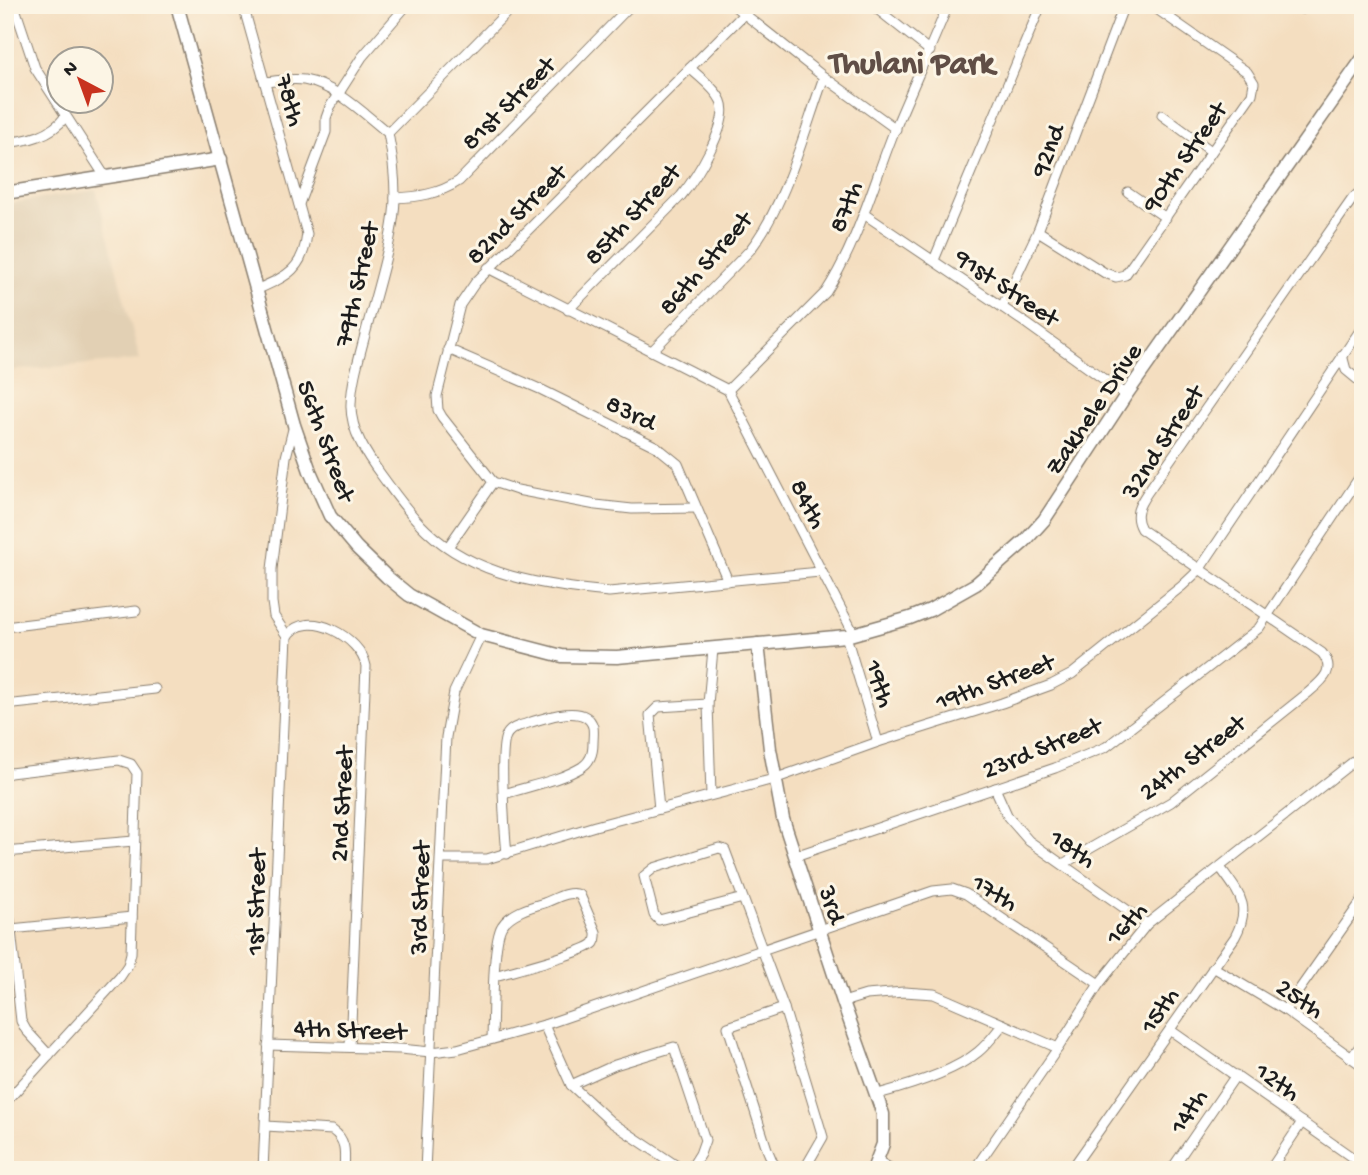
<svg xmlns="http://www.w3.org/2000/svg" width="1368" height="1175" viewBox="0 0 1368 1175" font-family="'Gochi Hand',sans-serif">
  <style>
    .built { fill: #e2d0b4 }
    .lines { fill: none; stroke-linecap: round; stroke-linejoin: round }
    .street-casing { stroke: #887d6e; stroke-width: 11 }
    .secondary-casing { stroke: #887d6e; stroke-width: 15 }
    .street { stroke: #fff; stroke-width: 9 }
    .secondary { stroke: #fff; stroke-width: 12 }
    .labels { text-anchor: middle; stroke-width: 6; stroke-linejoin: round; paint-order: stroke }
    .street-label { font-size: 26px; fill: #1c1c1c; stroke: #fcf5e5 }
    .district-label { font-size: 33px; font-weight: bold; fill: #604e46; stroke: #fcf5e5 }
  </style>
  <rect width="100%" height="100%" fill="#fcf5e5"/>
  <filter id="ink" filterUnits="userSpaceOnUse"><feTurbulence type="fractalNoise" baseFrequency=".0143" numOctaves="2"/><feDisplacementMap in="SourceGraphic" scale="14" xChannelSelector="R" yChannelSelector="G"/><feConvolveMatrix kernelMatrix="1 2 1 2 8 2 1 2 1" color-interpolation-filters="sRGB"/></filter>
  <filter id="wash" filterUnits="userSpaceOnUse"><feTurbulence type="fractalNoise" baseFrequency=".00686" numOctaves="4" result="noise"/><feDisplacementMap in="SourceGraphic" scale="28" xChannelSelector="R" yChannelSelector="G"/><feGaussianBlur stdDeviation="1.57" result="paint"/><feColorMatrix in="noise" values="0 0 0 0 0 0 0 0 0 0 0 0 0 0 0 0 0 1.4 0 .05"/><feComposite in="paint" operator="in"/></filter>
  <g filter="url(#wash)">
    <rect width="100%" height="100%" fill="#f4dec0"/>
    <!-- built -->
    <path class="built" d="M96 190 140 360 5 371V204Z"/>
  </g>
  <g filter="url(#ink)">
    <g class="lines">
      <defs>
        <g id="street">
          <path d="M14 5 35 68 106 178"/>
          <path d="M243 5 307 234C303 270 287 276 256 290"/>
          <path d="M733 5 824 77 896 129"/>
          <path d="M872 5 930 51"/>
          <path d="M1295 5 1302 9 1313 5"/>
          <path d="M265 82C278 81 291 78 304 80 337 86 363 113 388 133 392 153 395 175 395 196 395 234 376 293 366 331 360 355 352 379 351 404 350 430 367 456 382 476 396 495 409 514 426 530 474 576 545 586 609 592L820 572"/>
          <path d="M1162 115 1211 151"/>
          <path d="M388 133 514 5"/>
          <path d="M5 142C26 142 52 135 65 117"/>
          <path d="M1128 192 1166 218"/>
          <path d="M395 198C418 197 439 194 459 181L631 5"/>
          <path d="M299 204 326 132V118L330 107 362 57 407 5"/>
          <path d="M864 214 1027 324 1126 395"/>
          <path d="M1038 231 1105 273 1116 277 1125 275 1252 94 1254 83 1247 72 1151 5"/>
          <path d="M934 260 1041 5"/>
          <path d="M488 268 728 390"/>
          <path d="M1002 307 1038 231 1124 5"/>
          <path d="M568 310 681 196C695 179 731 123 721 101 715 88 700 78 690 68"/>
          <path d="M448 349 542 390 657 447 678 464 728 581"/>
          <path d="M652 351 750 250C786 204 804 132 824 77"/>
          <path d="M1342 355 1346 370 1363 384"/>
          <path d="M728 390 826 292C858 242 873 184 895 129 912 88 931 47 948 5"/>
          <path d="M728 390 854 634"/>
          <path d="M696 508 632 509 596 505 517 490 493 482 442 417 438 410 437 396 460 305 475 283 744 14"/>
          <path d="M448 547 493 482"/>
          <path d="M5 627 136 611"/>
          <path d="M287 636C308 607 361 638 366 666L350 1047"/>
          <path d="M287 636 274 616 272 602V569L286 457 294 425"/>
          <path d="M846 636 878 742"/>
          <path d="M5 705 155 689"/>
          <path d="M5 775 10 773 119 760 131 764 137 773 131 953 128 965 120 977 5 1103"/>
          <path d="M995 788 1008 817 1029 841 1147 924"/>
          <path d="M504 794C529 786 559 781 582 767 591 761 593 753 593 743 593 738 594 732 593 727 586 700 536 721 519 726 513 728 509 730 506 736 499 751 505 834 507 854"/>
          <path d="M711 795 708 704 713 649"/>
          <path d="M659 809 650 715 658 707 708 704"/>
          <path d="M5 852 134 841"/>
          <path d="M795 856 1055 768 1106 747 1259 628 1363 472"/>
          <path d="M441 859H487L595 826 774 779 878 742 1002 703 1051 685 1072 674 1182 586 1199 570 1363 326"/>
          <path d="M1063 864 1171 802 1309 692C1323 680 1336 670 1322 653L1141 529C1133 515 1139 505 1147 493L1353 198 1363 189"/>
          <path d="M5 876 21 1021 26 1030 49 1055"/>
          <path d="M743 898 659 920 654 915 644 876 654 868 719 848 725 850 784 1008 823 1137 804 1170"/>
          <path d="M11 929 132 917"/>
          <path d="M1213 967 1285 1010 1363 1066"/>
          <path d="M843 1002 866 995 904 992 934 994 1058 1048"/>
          <path d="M1285 1010 1363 899"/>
          <path d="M544 1025 571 1085 611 1122 683 1170"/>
          <path d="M1170 1030 1363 1165"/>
          <path d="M492 1039C493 1018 492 941 502 926 510 913 530 907 544 903 555 899 568 890 580 895L596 932C596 937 597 938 594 943 587 952 511 971 495 976"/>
          <path d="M268 1045 400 1049 431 1052 457 1049 544 1025 933 891 952 889 966 894 1099 984"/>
          <path d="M1351 1058 1363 1042"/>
          <path d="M571 1085 615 1065 674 1047 705 1140 700 1154 690 1170"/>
          <path d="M878 1094C908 1086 954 1072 978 1052 988 1044 995 1034 1003 1024"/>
          <path d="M266 1126 332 1130C347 1140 345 1153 344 1170"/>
          <path d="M878 1161 893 1170"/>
          <path d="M263 1170 287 636"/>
          <path d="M425 1170 446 737 454 692 481 635"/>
          <path d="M781 1170 773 1163 767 1149 728 1027 784 1008"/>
          <path d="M974 1170 1058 1048 1099 984 1147 924 1363 754"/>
          <path d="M1071 1170 1235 937C1252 905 1239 894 1220 867"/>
          <path d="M1171 1170 1236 1075"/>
          <path d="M1270 1170 1302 1122"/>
        </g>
        <g id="secondary">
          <path d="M177 5 294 425 310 471 330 516 357 548 387 577 409 595 481 635 562 656 617 657 846 636 910 618 930 610 976 584 1025 541 1044 520 1126 395 1363 58"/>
          <path d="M5 193 221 159"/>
          <path d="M758 644 770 749 783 819 843 1002 883 1114V1144L873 1170"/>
        </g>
      </defs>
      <!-- street casing -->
      <use href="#street" class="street-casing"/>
      <!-- secondary casing -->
      <use href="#secondary" class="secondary-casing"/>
      <!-- street -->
      <use href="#street" class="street"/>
      <!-- secondary -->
      <use href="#secondary" class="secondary"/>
    </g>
  </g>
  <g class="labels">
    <!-- street labels -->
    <g class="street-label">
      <text transform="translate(292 100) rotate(75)" y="9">78th</text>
      <text transform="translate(507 102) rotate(-45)" y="9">81st Street</text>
      <text transform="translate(1046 150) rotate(-69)" y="9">92nd</text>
      <text transform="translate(1183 156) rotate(-55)" y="9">90th Street</text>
      <text transform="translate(844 206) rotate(-68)" y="9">87th</text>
      <text transform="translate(515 213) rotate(-45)" y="9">82nd Street</text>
      <text transform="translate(631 213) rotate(-47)" y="9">85th Street</text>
      <text transform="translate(704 262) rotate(-49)" y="9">86th Street</text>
      <text transform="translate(355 284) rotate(-77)" y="9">79th Street</text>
      <text transform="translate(1008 286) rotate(34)" y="9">91st Street</text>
      <text transform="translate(1092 408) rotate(-56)" y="9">Zakhele Drive</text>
      <text transform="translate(632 411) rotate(26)" y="9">83rd</text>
      <text transform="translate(328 440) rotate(70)" y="9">56th Street</text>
      <text transform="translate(1161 441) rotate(-57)" y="9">32nd Street</text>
      <text transform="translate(810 503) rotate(63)" y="9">84th</text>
      <text transform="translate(994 680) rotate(-20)" y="9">19th Street</text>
      <text transform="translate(882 683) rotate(73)" y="9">19th</text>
      <text transform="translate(1041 746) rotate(-22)" y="9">23rd Street</text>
      <text transform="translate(1191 756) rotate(-37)" y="9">24th Street</text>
      <text transform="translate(340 804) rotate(-87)" y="9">2nd Street</text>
      <text transform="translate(1074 847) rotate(35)" y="9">18th</text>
      <text transform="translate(996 891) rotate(32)" y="9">17th</text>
      <text transform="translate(418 898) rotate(-88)" y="9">3rd Street</text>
      <text transform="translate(254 902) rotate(-88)" y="9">1st Street</text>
      <text transform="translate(834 904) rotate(72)" y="9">3rd</text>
      <text transform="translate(1125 922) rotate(-47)" y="9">16th</text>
      <text transform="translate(1301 997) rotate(34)" y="9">25th</text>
      <text transform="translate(1158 1009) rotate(-55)" y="9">15th</text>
      <text transform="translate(350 1028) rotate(2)" y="9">4th Street</text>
      <text transform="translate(1279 1080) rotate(36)" y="9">12th</text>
      <text transform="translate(1187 1110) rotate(-56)" y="9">14th</text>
    </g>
    <!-- district labels -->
    <g class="district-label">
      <text x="912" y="72">Thulani Park</text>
    </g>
  </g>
  <!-- margin -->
  <rect width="1368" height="1175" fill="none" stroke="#fcf5e5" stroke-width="28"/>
  <!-- north arrow -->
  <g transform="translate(80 80) rotate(319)"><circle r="33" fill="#fcf5e5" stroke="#a29e95" stroke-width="2"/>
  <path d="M0-5L12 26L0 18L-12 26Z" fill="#c8321e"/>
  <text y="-10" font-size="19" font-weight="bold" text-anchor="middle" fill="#1c1c1c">N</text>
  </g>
</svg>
